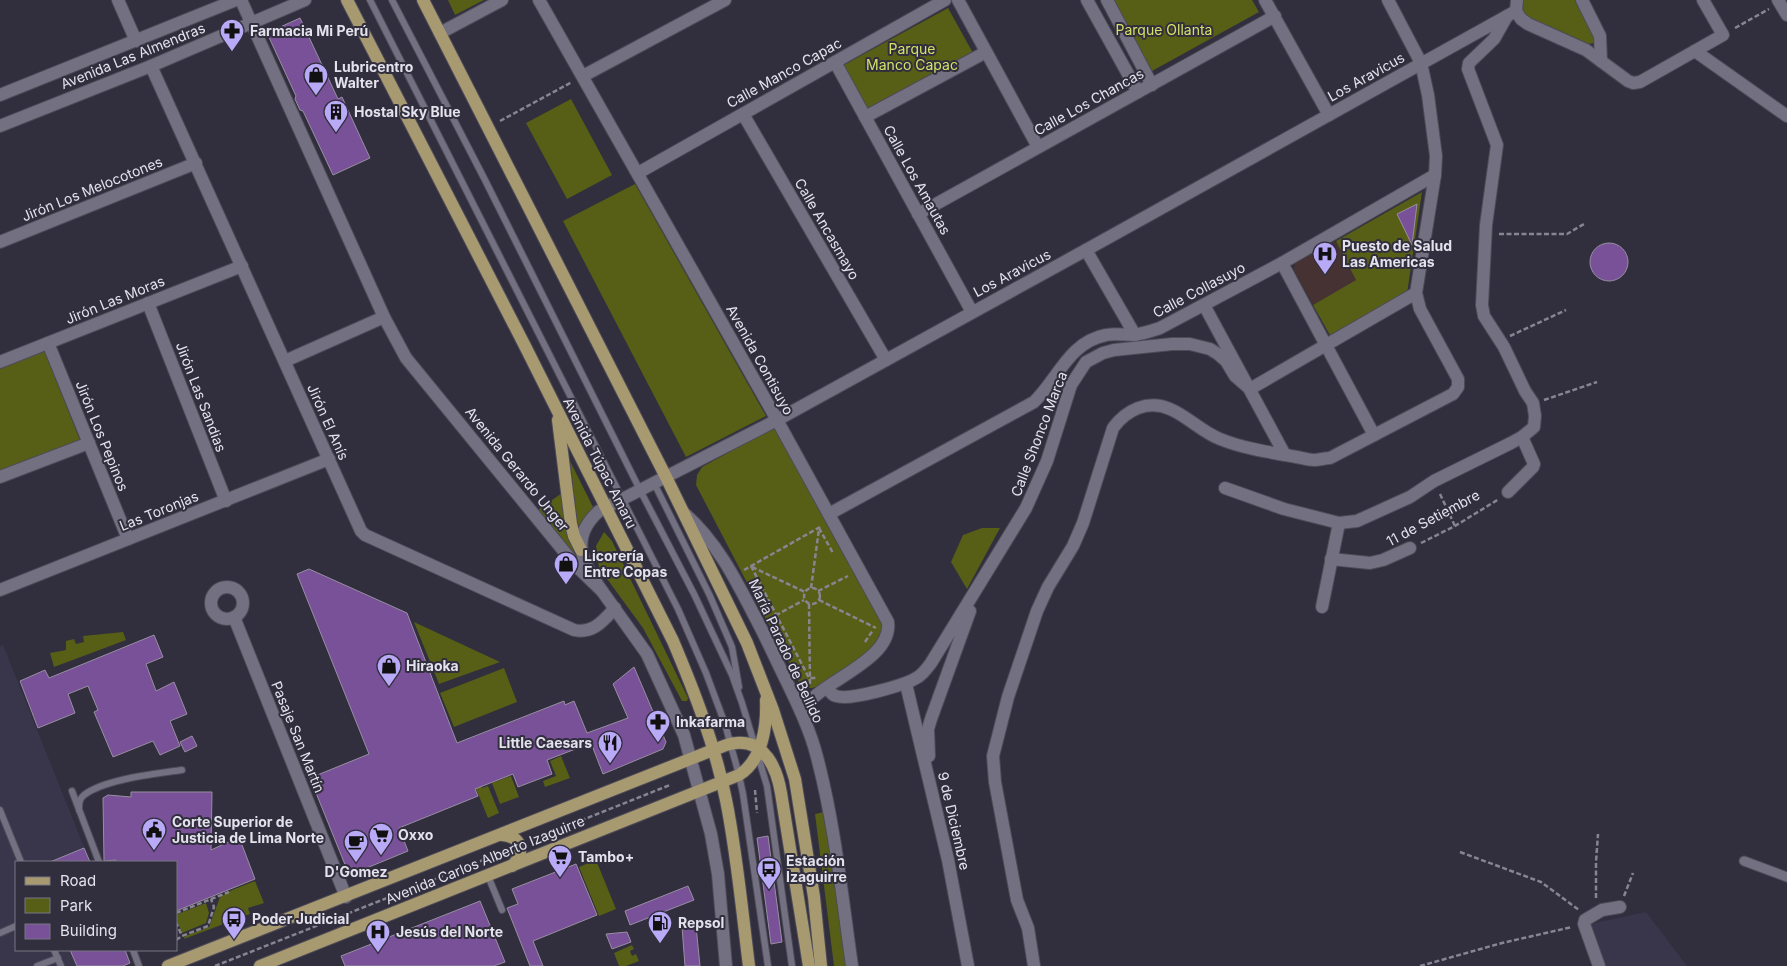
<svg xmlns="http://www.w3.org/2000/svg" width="1787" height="966" viewBox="0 0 1787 966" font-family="Inter,sans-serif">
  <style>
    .built { fill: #39354b }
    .medical { fill: #463232 }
    .green { fill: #575e16 }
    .building { fill: #785199; stroke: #988fa1 }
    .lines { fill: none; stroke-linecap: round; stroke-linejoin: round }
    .service-casing { stroke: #4e4b58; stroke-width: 8 }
    .pedestrian-casing { stroke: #4e4b58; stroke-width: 11 }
    .minor-casing { stroke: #4e4b58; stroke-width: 14 }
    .tertiary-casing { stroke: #4e4b58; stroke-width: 14 }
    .primary-casing { stroke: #4e4b58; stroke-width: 14 }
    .path { stroke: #888592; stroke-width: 2.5; stroke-dasharray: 5 2.5; stroke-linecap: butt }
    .service { stroke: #737082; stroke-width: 6 }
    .pedestrian { stroke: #737082; stroke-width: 9 }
    .minor { stroke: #737082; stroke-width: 12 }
    .tertiary { stroke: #737082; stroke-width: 12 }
    .primary { stroke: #a79970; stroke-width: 12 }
    .labels { text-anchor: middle; stroke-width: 4; stroke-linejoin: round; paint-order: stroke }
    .park-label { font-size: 14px; fill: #d3e167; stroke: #312e3d }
    .poi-label { font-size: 14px; font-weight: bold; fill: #e4e2ed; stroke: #312e3d; text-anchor: start }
    .street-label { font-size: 14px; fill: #e4e2ed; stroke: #312e3d }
  </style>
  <rect width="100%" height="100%" fill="#312e3d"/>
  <!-- built -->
  <g class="built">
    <path d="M3 645 90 862H16V950H125L130 963 123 966H0V646Z"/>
    <path d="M1646 912 1687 966H1603L1590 924Z"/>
  </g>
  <!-- medical -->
  <path class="medical" d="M1336 241 1356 280 1313 305 1294 270 1295 263Z"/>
  <!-- green -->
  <g class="green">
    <path d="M448 0H484L455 15Z"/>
    <path d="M1112 0H1252L1259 12 1152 71Z"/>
    <path d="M1521 0H1575L1597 38 1594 43 1588 44 1531 19C1523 14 1521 9 1521 0Z"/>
    <path d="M948 8 973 53 867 111 842 66Z"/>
    <path d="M571 99 612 175 567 199 526 123Z"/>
    <path d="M635 184 766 416 686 457 563 221Z"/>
    <path d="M1422 192 1407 294 1331 337 1313 305 1356 280 1336 241Z"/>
    <path d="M44 350 80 440 0 472V367Z"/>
    <path d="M775 427 882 617 883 634 868 651 825 684 812 688H802L696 485 697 475 702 467Z"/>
    <path d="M570 461 594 509 587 514 578 529Z"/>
    <path d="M562 493 569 535 575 556 538 510Z"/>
    <path d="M982 528H1000L967 589 951 562 963 535Z"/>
    <path d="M604 532 612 541 688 698 687 701H682L643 628 599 568 596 546Z"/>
    <path d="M414 622 500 662 439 684Z"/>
    <path d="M123 632 126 640 54 667 50 653 66 650V641L74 639 76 644 84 642 83 636Z"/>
    <path d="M504 668 517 702 454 727 440 693Z"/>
    <path d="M561 756 570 778 545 787 543 781 556 776 550 761Z"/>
    <path d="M511 776 519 797 500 804 492 783Z"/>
    <path d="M480 782 482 788 488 786 499 813 488 818 474 784Z"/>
    <path d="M824 812 849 966H834L815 814Z"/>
    <path d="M596 860 616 909 599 916 579 867Z"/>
    <path d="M255 881 264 903 248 908 250 914 184 939 185 936 209 927 220 897 232 890Z"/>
    <path d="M206 903 209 913 206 923 182 933 176 918 178 914Z"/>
    <path d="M632 945 634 949 630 951 632 956 636 954 639 961 626 966H619L614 953Z"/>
  </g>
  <!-- building -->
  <g class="building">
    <path d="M300 18 338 99 342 97 370 158 333 175 303 111 300 110 295 99 296 96 267 33Z"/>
    <path d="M1417 204 1412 245 1397 214Z"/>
    <circle cx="1609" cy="262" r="19"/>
    <path d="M309 569 407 613 457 743 564 701 565 705 574 701 587 733 628 718 613 684 634 667 666 742 663 749 603 774 591 743 547 760 552 774 518 787 513 774 475 789 478 796 399 828 408 851 352 874 348 872 310 778 369 754 297 574Z"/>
    <path d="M154 635 163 657 146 664 156 691 174 682 187 714 170 721 180 746 160 755 153 741 113 757 94 712 98 710 88 686 68 694 75 713 38 728 20 681 45 670 49 678Z"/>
    <path d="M192 736 197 746 185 752 180 742Z"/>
    <path d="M131 792H212L211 850 239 837 255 879 176 911V862H116V860L104 861 103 798 108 795 131 797Z"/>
    <path d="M768 836 782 942 771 944 757 838Z"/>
    <path d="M84 848 90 862H50Z"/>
    <path d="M576 864 597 915 533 941 543 966H530L507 908 518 904 512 889Z"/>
    <path d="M688 886 694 900 630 925 625 911Z"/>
    <path d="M480 901 505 962 494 966H345L341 956Z"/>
    <path d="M696 926 700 966H685L682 927Z"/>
    <path d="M627 932 631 942 612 949 606 934Z"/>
    <path d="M70 950H125L130 963 123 966H77Z"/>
  </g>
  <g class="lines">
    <defs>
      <g id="service">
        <path d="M370 0 678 609 706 673 725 724 739 775 743 794 768 966"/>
        <path d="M392 0 485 180 640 490 694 594 732 675 742 703 767 786 792 966"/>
        <path d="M654 483 710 596 732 647 739 687"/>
        <path d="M72 791 99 862"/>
        <path d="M0 810 21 862"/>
        <path d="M79 810C79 804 79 799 84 795 105 779 155 774 182 770"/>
        <path d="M488 876 502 910"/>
        <path d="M0 933 16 926"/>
        <path d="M54 950 61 966"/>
        <path d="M133 950 139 966"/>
        <path d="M37 966 58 958"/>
      </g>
      <path id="pedestrian" d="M1744 861 1787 877"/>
      <g id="minor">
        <path d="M118 0 136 41"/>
        <path d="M958 0 1038 147"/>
        <path d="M1087 0 1138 92"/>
        <path d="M1107 0 1152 85"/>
        <path d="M1265 0 1329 115"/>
        <path d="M1582 0 1600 36 1601 61"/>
        <path d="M1778 0 1787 15"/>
        <path d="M1516 11 1521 19 1528 24 1586 50 1628 81 1633 83 1640 82 1723 35 1703 0"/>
        <path d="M1695 51 1787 116"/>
        <path d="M835 62 972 312"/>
        <path d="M151 66 361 531 365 535 574 630C593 634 603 621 615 608"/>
        <path d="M583 76 725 0"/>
        <path d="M743 114 886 360"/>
        <path d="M865 117 986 52"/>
        <path d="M638 173 945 0"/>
        <path d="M918 214 1275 16"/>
        <path d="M0 242 196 163"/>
        <path d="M1086 250 1135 335"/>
        <path d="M1282 263 1374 435"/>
        <path d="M148 303 226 501"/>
        <path d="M1204 305 1285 455"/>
        <path d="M48 343 128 539"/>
        <path d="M285 361 384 317"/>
        <path d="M0 362 242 266"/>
        <path d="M0 477 89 443"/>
        <path d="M1225 488 1284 509 1339 523 1357 521 1410 497 1434 481 1511 443 1522 437 1534 427 1535 416 1533 403 1525 391 1504 347 1484 316 1482 305 1486 225 1497 145 1468 69 1469 63 1494 39 1507 16"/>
        <path d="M1508 492 1533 467 1534 464 1522 437"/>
        <path d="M829 514 1034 402C1058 379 1069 342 1106 335 1115 333 1125 335 1133 335 1143 334 1151 331 1160 328L1282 263 1435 175"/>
        <path d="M1331 559 1370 563 1383 560 1410 548"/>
        <circle cx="227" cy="603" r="16"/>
        <path d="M0 590 329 459"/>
        <path d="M1322 607 1339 523"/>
        <path d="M234 617 346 897"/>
        <path d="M906 684 948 860 968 966"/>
        <path d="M828 688C830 692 832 695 836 696 849 701 906 685 918 677 923 674 927 668 931 663L1026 508 1047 461 1071 385 1086 362 1103 353 1114 350 1172 344H1190L1210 349 1218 354 1226 361 1235 376 1250 389 1416 293"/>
        <path d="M929 756 928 729 931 719 970 611"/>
        <path d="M1034 966 1028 928 1017 900 995 782 993 756 1008 697 1037 611 1048 587 1073 546 1083 523 1113 428C1126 410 1148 399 1170 409 1187 416 1202 432 1220 439 1242 448 1268 452 1291 456 1299 457 1307 460 1314 460 1319 460 1325 458 1330 458L1453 394 1458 387V379L1420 309 1416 293 1435 175 1436 156 1428 95 1421 63 1388 0"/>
        <path d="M1599 966 1584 924 1585 920 1602 910 1620 907"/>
      </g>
      <g id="tertiary">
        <path d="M241 0 384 317 406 358 576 566 602 591 647 654 684 735 711 834 718 874 726 966"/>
        <path d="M539 0 777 420 888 622C893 662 816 682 801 712"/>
        <path d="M440 33 502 0"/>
        <path d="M0 95 236 0"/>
        <path d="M0 126 151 66 305 0"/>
        <path d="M684 513C716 541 735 578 754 615 765 635 774 656 784 676 797 703 810 729 817 757 835 825 842 896 852 966"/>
        <path d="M602 591C582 563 569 538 599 511L777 420 1086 250 1507 16 1516 11 1517 0"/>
      </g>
      <g id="primary">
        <path d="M347 0 526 348 673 641C695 693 715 745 726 800 737 854 742 911 749 966"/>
        <path d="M423 0 666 477 747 643 773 710 795 779 814 897 821 966"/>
        <path d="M558 420 571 524 574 536 581 550"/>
        <path d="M502 835C523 837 525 853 512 866"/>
        <path d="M168 966 713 750C720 748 728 743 736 743 765 740 777 769 781 793L809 966"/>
        <path d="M260 966 739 775C763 760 767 725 766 700"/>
      </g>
    </defs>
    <!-- service casing -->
    <use href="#service" class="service-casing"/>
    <!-- pedestrian casing -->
    <use href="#pedestrian" class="pedestrian-casing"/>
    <!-- minor casing -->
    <use href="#minor" class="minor-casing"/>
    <!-- tertiary casing -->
    <use href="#tertiary" class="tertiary-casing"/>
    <!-- primary casing -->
    <use href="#primary" class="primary-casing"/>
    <!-- path -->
    <g class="path">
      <path d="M1735 28 1769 9"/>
      <path d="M500 121 572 82"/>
      <path d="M1499 234H1567L1584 224"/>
      <path d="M1510 336 1566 310"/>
      <path d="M1544 400 1597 382"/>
      <path d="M1440 494 1455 526"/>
      <path d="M819 528 833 553"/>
      <path d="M1421 543 1455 526 1499 499"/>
      <path d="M751 566 809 678H817"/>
      <path d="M752 567 805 592"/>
      <path d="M744 570 820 527"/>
      <circle cx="812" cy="596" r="8"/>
      <path d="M811 588 819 529"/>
      <path d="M818 591 848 576"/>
      <path d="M819 600 876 628"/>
      <path d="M809 604 810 685"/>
      <path d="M769 619 804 600"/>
      <path d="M865 642 873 630"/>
      <path d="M755 790 757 813"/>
      <path d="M532 840 670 785"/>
      <path d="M1460 852 1541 882 1579 910"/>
      <path d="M1624 896 1633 873"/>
      <path d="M1596 898V862L1598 834"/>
      <path d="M176 913 229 892"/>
      <path d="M176 922 182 936"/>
      <path d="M176 940 182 936 208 926 214 907 211 899"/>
      <path d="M215 966 506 851"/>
      <path d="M1420 966 1502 943 1572 927"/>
    </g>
    <!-- service -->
    <use href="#service" class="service"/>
    <!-- pedestrian -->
    <use href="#pedestrian" class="pedestrian"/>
    <!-- minor -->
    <use href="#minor" class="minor"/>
    <!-- tertiary -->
    <use href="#tertiary" class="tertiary"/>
    <!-- primary -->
    <use href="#primary" class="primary"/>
  </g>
  <!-- icons -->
  <defs>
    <symbol id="pharmacy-pin" viewBox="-11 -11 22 30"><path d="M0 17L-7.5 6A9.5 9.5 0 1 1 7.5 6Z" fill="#b9aaf7" stroke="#312e3d"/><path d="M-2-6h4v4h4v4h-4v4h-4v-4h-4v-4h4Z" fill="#111"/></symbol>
    <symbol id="shop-pin" viewBox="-11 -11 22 30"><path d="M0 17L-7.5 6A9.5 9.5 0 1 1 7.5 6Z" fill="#b9aaf7" stroke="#312e3d"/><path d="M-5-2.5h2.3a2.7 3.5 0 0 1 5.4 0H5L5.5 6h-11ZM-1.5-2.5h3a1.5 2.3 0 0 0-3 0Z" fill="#111"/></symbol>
    <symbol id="building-pin" viewBox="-11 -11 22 30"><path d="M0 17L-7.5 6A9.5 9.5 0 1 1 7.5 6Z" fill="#b9aaf7" stroke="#312e3d"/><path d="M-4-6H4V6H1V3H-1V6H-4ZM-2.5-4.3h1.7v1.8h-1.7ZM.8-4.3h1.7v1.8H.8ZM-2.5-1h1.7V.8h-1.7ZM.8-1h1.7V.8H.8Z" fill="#111"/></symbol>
    <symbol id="hospital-pin" viewBox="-11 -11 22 30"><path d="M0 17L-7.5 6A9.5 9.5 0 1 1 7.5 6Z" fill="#b9aaf7" stroke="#312e3d"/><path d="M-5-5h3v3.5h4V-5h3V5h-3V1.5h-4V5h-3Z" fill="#111"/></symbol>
    <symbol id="restaurant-pin" viewBox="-11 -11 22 30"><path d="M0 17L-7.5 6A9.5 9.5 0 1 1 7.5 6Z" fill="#b9aaf7" stroke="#312e3d"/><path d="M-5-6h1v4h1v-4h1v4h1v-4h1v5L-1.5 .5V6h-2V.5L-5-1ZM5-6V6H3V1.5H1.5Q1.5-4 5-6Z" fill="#111"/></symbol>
    <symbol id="civic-pin" viewBox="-11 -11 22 30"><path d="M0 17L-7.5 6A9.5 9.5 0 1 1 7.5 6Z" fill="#b9aaf7" stroke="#312e3d"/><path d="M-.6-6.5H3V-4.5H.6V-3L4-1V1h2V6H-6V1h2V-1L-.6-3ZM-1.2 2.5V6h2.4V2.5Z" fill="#111"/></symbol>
    <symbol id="supermarket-pin" viewBox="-11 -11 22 30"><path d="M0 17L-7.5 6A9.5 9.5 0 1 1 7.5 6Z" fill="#b9aaf7" stroke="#312e3d"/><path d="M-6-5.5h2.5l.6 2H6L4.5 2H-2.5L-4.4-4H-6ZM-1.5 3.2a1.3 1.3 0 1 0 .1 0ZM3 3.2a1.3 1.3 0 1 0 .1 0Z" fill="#111"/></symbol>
    <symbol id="cafe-pin" viewBox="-11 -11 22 30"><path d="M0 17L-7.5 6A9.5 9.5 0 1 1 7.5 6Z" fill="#b9aaf7" stroke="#312e3d"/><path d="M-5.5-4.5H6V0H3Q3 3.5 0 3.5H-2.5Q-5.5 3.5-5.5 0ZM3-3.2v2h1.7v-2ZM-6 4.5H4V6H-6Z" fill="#111"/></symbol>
    <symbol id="bus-pin" viewBox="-11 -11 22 30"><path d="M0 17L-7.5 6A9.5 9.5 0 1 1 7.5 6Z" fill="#b9aaf7" stroke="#312e3d"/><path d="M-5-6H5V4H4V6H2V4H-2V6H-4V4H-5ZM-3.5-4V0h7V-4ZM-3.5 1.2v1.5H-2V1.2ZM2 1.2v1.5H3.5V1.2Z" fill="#111"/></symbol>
    <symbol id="fuel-pin" viewBox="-11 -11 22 30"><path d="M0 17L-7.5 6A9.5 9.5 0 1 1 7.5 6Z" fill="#b9aaf7" stroke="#312e3d"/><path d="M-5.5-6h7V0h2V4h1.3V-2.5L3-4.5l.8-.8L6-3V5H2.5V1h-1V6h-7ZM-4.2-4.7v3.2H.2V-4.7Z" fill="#111"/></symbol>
  </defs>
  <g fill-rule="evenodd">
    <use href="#pharmacy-pin" x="218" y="17" width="28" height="38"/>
    <use href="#shop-pin" x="302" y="61" width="28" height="38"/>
    <use href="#building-pin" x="322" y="98" width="28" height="38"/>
    <use href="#hospital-pin" x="1311" y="240" width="28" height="38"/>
    <use href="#shop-pin" x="552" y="550" width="28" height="38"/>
    <use href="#shop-pin" x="375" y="652" width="28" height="38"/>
    <use href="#pharmacy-pin" x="644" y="708" width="28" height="38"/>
    <use href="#restaurant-pin" x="596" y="729" width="28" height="38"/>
    <use href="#civic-pin" x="140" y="816" width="28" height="38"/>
    <use href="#supermarket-pin" x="367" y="821" width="28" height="38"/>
    <use href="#cafe-pin" x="342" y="828" width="28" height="38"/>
    <use href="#supermarket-pin" x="546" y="843" width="28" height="38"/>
    <use href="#bus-pin" x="755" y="855" width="28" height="38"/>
    <use href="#bus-pin" x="220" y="905" width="28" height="38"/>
    <use href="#fuel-pin" x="646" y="909" width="28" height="38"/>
    <use href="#hospital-pin" x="364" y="918" width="28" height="38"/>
  </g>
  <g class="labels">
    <!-- park labels -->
    <g class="park-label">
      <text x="1164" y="35">Parque Ollanta</text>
      <text x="912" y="54">Parque<tspan x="912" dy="16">Manco Capac</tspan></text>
    </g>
    <!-- poi labels -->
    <g class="poi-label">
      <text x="250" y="36">Farmacia Mi Perú</text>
      <text x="334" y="72">Lubricentro<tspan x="334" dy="16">Walter</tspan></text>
      <text x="354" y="117">Hostal Sky Blue</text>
      <text x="1342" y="251">Puesto de Salud<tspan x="1342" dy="16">Las Americas</tspan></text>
      <text x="584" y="561">Licorería<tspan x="584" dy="16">Entre Copas</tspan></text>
      <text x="406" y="671">Hiraoka</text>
      <text x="676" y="727">Inkafarma</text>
      <text x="592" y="748" text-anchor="end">Little Caesars</text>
      <text x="172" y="827">Corte Superior de<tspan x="172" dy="16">Justicia de Lima Norte</tspan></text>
      <text x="398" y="840">Oxxo</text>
      <text x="578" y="862">Tambo+</text>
      <text x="786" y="866">Estación<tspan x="786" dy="16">Izaguirre</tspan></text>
      <text x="356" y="877" text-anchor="middle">D'Gomez</text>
      <text x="252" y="924">Poder Judicial</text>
      <text x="678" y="928">Repsol</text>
      <text x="396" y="937">Jesús del Norte</text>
    </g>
    <!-- street labels -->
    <g class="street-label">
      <text transform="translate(133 56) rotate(-22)" y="5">Avenida Las Almendras</text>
      <text transform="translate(784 73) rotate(-29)" y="5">Calle Manco Capac</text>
      <text transform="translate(1366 77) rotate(-29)" y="5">Los Aravicus</text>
      <text transform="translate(1089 102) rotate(-29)" y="5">Calle Los Chancas</text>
      <text transform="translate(917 180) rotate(61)" y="5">Calle Los Amautas</text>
      <text transform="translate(92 189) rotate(-22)" y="5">Jirón Los Melocotones</text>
      <text transform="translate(827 229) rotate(60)" y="5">Calle Ancasmayo</text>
      <text transform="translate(1012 273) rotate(-28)" y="5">Los Aravicus</text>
      <text transform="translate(1199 290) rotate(-28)" y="5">Calle Collasuyo</text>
      <text transform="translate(115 300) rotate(-22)" y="5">Jirón Las Moras</text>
      <text transform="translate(760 360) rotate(61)" y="5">Avenida Contisuyo</text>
      <text transform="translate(201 397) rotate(69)" y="5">Jirón Las Sandias</text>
      <text transform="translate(328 422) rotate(66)" y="5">Jirón El Anís</text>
      <text transform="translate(1039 434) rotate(-69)" y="5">Calle Shonco Marca</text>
      <text transform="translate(102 436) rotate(68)" y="5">Jirón Los Pepinos</text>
      <text transform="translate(600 463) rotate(63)" y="5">Avenida Túpac Amaru</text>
      <text transform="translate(517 469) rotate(51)" y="5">Avenida Gerardo Unger</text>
      <text transform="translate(159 511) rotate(-22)" y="5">Las Toronjas</text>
      <text transform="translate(1433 518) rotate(-28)" y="5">11 de Setiembre</text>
      <text transform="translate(786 651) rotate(65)" y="5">María Parado de Bellido</text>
      <text transform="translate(298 737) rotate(68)" y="5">Pasaje San Martín</text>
      <text transform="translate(954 821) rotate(77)" y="5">9 de Diciembre</text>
      <text transform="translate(485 860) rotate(-22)" y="5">Avenida Carlos Alberto Izaguirre</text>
    </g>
  </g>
  <!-- legend -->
  <rect x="15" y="861" width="162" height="90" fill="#312e3d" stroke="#797683"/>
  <rect x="25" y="877" width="25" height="8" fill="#a79970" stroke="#797683"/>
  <text x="60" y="886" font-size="15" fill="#e4e2ed">Road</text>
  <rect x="25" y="898" width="25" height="15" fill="#575e16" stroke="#797683"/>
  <text x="60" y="911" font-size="15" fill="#e4e2ed">Park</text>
  <rect x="25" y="924" width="25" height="15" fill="#785199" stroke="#797683"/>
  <text x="60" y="936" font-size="15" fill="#e4e2ed">Building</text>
</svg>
